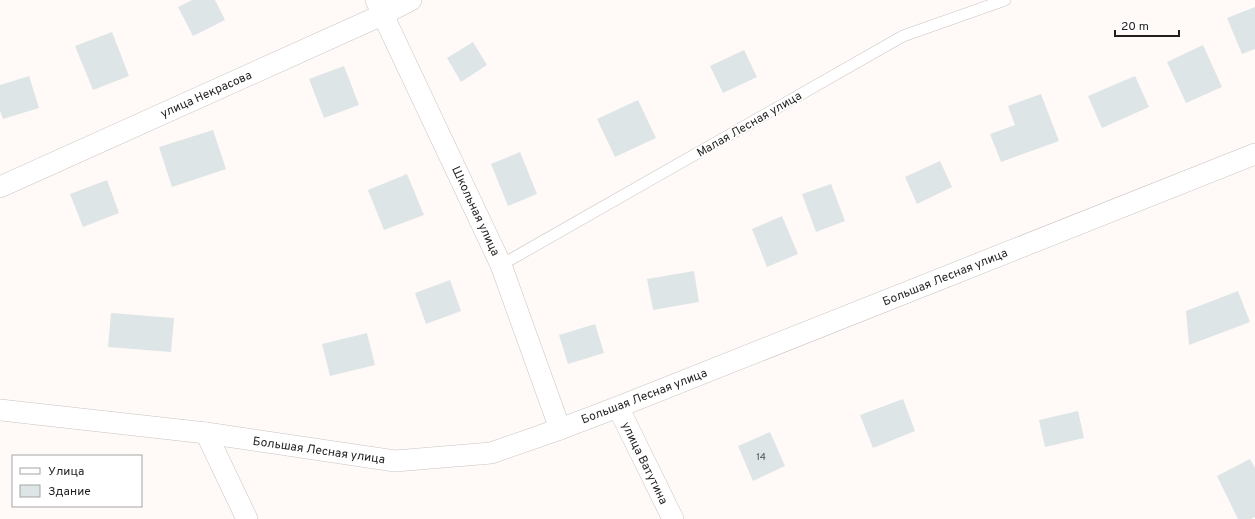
<svg xmlns="http://www.w3.org/2000/svg" width="1255" height="519" viewBox="0 0 1255 519" font-family="Overpass,sans-serif">
  <style>
    .building { fill: #dee5e6 }
    .lines { fill: none; stroke-linecap: round; stroke-linejoin: round }
    .service-casing { stroke: #c9c4c1; stroke-width: 12 }
    .minor-casing { stroke: #c9c4c1; stroke-width: 22 }
    .service { stroke: #fff; stroke-width: 11 }
    .minor { stroke: #fff; stroke-width: 21 }
    .labels { text-anchor: middle; stroke-width: 3.5; stroke-linejoin: round; paint-order: stroke }
    .number-label { font-size: 10px; fill: #505050 }
    .street-label { font-size: 12px; fill: #211f1e; stroke: #fff }
  </style>
  <rect width="100%" height="100%" fill="#fffaf8"/>
  <!-- building -->
  <g class="building">
    <path d="M192 0H215L225 20 193 36 178 7Z"/>
    <path d="M1255 7V49L1242 54 1227 18Z"/>
    <path d="M112 32 129 76 93 90 75 46Z"/>
    <path d="M473 42 487 65 461 82 447 58Z"/>
    <path d="M1203 45 1222 87 1186 103 1167 62Z"/>
    <path d="M744 50 757 77 723 93 710 66Z"/>
    <path d="M344 66 359 105 324 118 309 79Z"/>
    <path d="M29 76 39 108 3 119 0 111V85Z"/>
    <path d="M1135 76 1149 107 1102 128 1088 96Z"/>
    <path d="M1041 94 1059 141 1001 162 990 134 1015 125 1008 106Z"/>
    <path d="M638 100 656 138 615 157 597 119Z"/>
    <path d="M213 130 226 169 172 187 159 147Z"/>
    <path d="M520 152 537 194 508 206 491 164Z"/>
    <path d="M940 161 952 187 917 204 905 177Z"/>
    <path d="M407 174 424 215 384 230 368 190Z"/>
    <path d="M107 180 119 213 83 227 70 194Z"/>
    <path d="M831 184 845 221 816 232 802 194Z"/>
    <path d="M782 216 798 254 767 267 752 229Z"/>
    <path d="M694 271 699 302 653 310 647 279Z"/>
    <path d="M450 280 461 311 426 324 415 293Z"/>
    <path d="M1238 291 1250 322 1189 345 1186 311Z"/>
    <path d="M111 313 174 318 171 352 108 347Z"/>
    <path d="M595 324 604 353 568 364 559 335Z"/>
    <path d="M367 333 375 365 330 376 322 344Z"/>
    <path d="M903 399 915 431 873 448 860 415Z"/>
    <path d="M1078 411 1084 438 1045 447 1039 420Z"/>
    <path d="M770 432 785 466 753 481 738 446Z"/>
    <path d="M1250 459 1255 468V517L1251 519H1238L1217 476Z"/>
  </g>
  <g class="lines">
    <defs>
      <path id="service" d="M501 265 903 36 1005 0"/>
      <g id="minor">
        <path d="M376 0 501 265 560 429"/>
        <path d="M0 187 382 15 411 0"/>
        <path d="M618 407 673 519"/>
        <path d="M0 410 206 433 395 461 491 453 560 429 618 407 1255 154"/>
        <path d="M206 433 247 519"/>
      </g>
    </defs>
    <!-- service casing -->
    <use href="#service" class="service-casing"/>
    <!-- minor casing -->
    <use href="#minor" class="minor-casing"/>
    <!-- service -->
    <use href="#service" class="service"/>
    <!-- minor -->
    <use href="#minor" class="minor"/>
  </g>
  <g class="labels">
    <!-- number labels -->
    <g class="number-label">
      <text x="761" y="460">14</text>
    </g>
    <!-- street labels -->
    <g class="street-label">
      <text transform="translate(206 94) rotate(-24)" y="4">улица Некрасова</text>
      <text transform="translate(749 124) rotate(-30)" y="4">Малая Лесная улица</text>
      <text transform="translate(476 211) rotate(65)" y="4">Школьная улица</text>
      <text transform="translate(945 277) rotate(-22)" y="4">Большая Лесная улица</text>
      <text transform="translate(644 396) rotate(-21)" y="4">Большая Лесная улица</text>
      <text transform="translate(319 450) rotate(8)" y="4">Большая Лесная улица</text>
      <text transform="translate(645 463) rotate(64)" y="4">улица Ватутина</text>
    </g>
  </g>
  <!-- legend -->
  <rect x="12" y="455" width="130" height="52" fill="#ffffff" stroke="#a6a5a5"/>
  <rect x="20" y="468" width="20" height="6" fill="#ffffff" stroke="#a6a5a5"/>
  <text x="48" y="475" font-size="12" fill="#211f1e">Улица</text>
  <rect x="20" y="485" width="20" height="12" fill="#dee5e6" stroke="#a6a5a5"/>
  <text x="48" y="495" font-size="12" fill="#211f1e">Здание</text>
  <!-- scale -->
  <path d="M1115 30v6h64v-6" fill="none" stroke="#211f1e" stroke-width="2"/>
  <text x="1121" y="30" font-size="12" fill="#211f1e" stroke="#ffffff" stroke-width="3" paint-order="stroke">20 m</text>
</svg>
